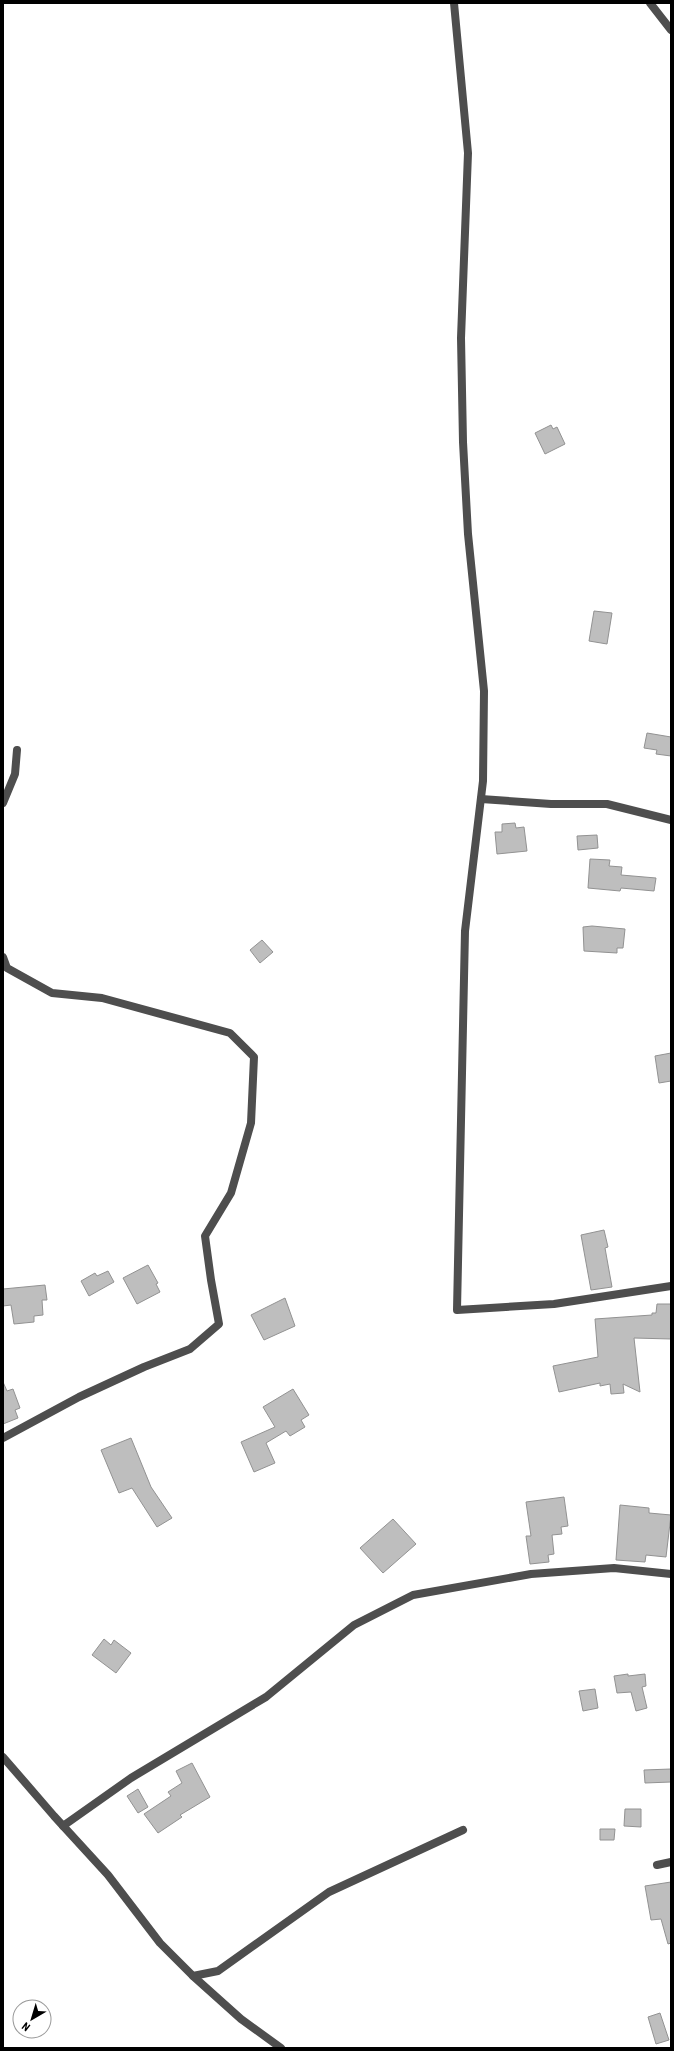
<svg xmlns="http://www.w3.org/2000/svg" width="674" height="2051" viewBox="0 0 674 2051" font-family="'Roboto Condensed',sans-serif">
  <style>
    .building { fill: #bebebe; stroke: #929292 }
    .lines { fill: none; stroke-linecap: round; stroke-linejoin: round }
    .street { stroke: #4e4e4e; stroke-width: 8 }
  </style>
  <rect width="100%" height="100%" fill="#fff"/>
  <!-- building -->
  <g class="building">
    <path d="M551 425 553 429 557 427 565 444 545 454 535 433Z"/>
    <path d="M594 611 612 613 607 644 589 641Z"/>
    <path d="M647 733 671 737V756L656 754 657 750 644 748Z"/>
    <path d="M515 823 516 828 524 827 527 851 497 854 495 832H502V824Z"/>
    <path d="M597 835 598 848 578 850 577 836Z"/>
    <path d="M590 859 610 860 609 866 622 867 621 875 656 878 654 891 621 888 620 891 588 888Z"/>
    <path d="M592 926 625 929 623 948H617V953L584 951 583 927Z"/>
    <path d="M262 940 273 952 260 963 250 950Z"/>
    <path d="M671 1053V1081L659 1083 655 1056Z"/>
    <path d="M604 1230 608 1247 605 1248 612 1287 591 1290 581 1235Z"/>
    <path d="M148 1265 158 1283 156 1284 160 1292 137 1304 123 1278Z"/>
    <path d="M108 1271 114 1282 89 1296 81 1281 95 1273 97 1276Z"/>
    <path d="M45 1285 47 1300H42L43 1315 34 1316V1322L14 1324 11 1305 3 1306V1289Z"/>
    <path d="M285 1298 295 1326 264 1340 251 1315Z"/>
    <path d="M657 1304H671V1339L634 1338 640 1392 623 1384 624 1393 611 1394 610 1384 600 1386V1383L559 1392 553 1366 598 1357 595 1319 652 1315V1313H656Z"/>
    <path d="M3 1382 7 1391 13 1389 20 1408 15 1410 18 1418 3 1424Z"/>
    <path d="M293 1389 309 1415 301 1420 305 1427 290 1436 286 1431 266 1443 275 1463 254 1472 241 1442 275 1427 263 1407Z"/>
    <path d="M131 1438 151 1487 172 1518 157 1527 132 1488 119 1493 101 1450Z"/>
    <path d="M564 1497 568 1526 561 1527 562 1534 552 1535 554 1554 548 1555 549 1562 530 1564 526 1536H531L526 1502Z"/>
    <path d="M620 1505 649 1508V1513L671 1515 666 1557 646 1555 645 1562 616 1560Z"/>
    <path d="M393 1519 416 1544 383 1573 360 1548Z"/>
    <path d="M104 1639 111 1645 114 1640 131 1653 116 1673 92 1655Z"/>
    <path d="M628 1674V1676L645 1674 646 1686 642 1687 647 1708 636 1711 631 1692 617 1693 614 1676Z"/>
    <path d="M595 1689 598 1708 583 1711 579 1691Z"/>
    <path d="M192 1763 210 1797 180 1815 182 1817 158 1833 144 1814 171 1796 168 1792 182 1783 176 1771Z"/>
    <path d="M671 1769V1782L645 1783 644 1770Z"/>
    <path d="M138 1789 148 1807 138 1813 127 1796Z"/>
    <path d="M625 1809H641V1827L624 1826Z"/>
    <path d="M600 1829H615L614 1840H600Z"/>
    <path d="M671 1882V1943L668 1944 661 1919 651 1920 645 1886Z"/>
    <path d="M660 2013 669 2040 656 2044 648 2017Z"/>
  </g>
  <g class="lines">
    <!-- street -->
    <g class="street">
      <path d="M454 3 468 153 461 338 463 442 468 534 484 691 483 781 465 931 457 1310 554 1304 671 1286"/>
      <path d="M650 3 671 30"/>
      <path d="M481 799 551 804H607L671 820"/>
      <path d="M3 803 15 774 17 750"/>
      <path d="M3 957 7 968 52 993 102 998 230 1033 254 1057 251 1123 231 1193 205 1236 211 1280 219 1324 190 1349 144 1367 79 1397 3 1438"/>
      <path d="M3 1757 54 1816 108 1875 160 1943 193 1976 218 1971 329 1892 463 1830"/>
      <path d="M63 1826 131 1778 266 1697 354 1625 413 1595 531 1574 614 1568 671 1574"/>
      <path d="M657 1865 671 1862"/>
      <path d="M193 1976 241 2019 281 2048"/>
    </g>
  </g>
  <!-- border -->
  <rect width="674" height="2051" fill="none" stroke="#000000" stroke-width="8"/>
  <!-- north arrow -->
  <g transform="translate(32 2019) rotate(218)"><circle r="19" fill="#ffffff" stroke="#999999"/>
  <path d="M0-3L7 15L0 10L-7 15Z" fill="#000000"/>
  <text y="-6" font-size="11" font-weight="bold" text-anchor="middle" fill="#000000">N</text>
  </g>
</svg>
